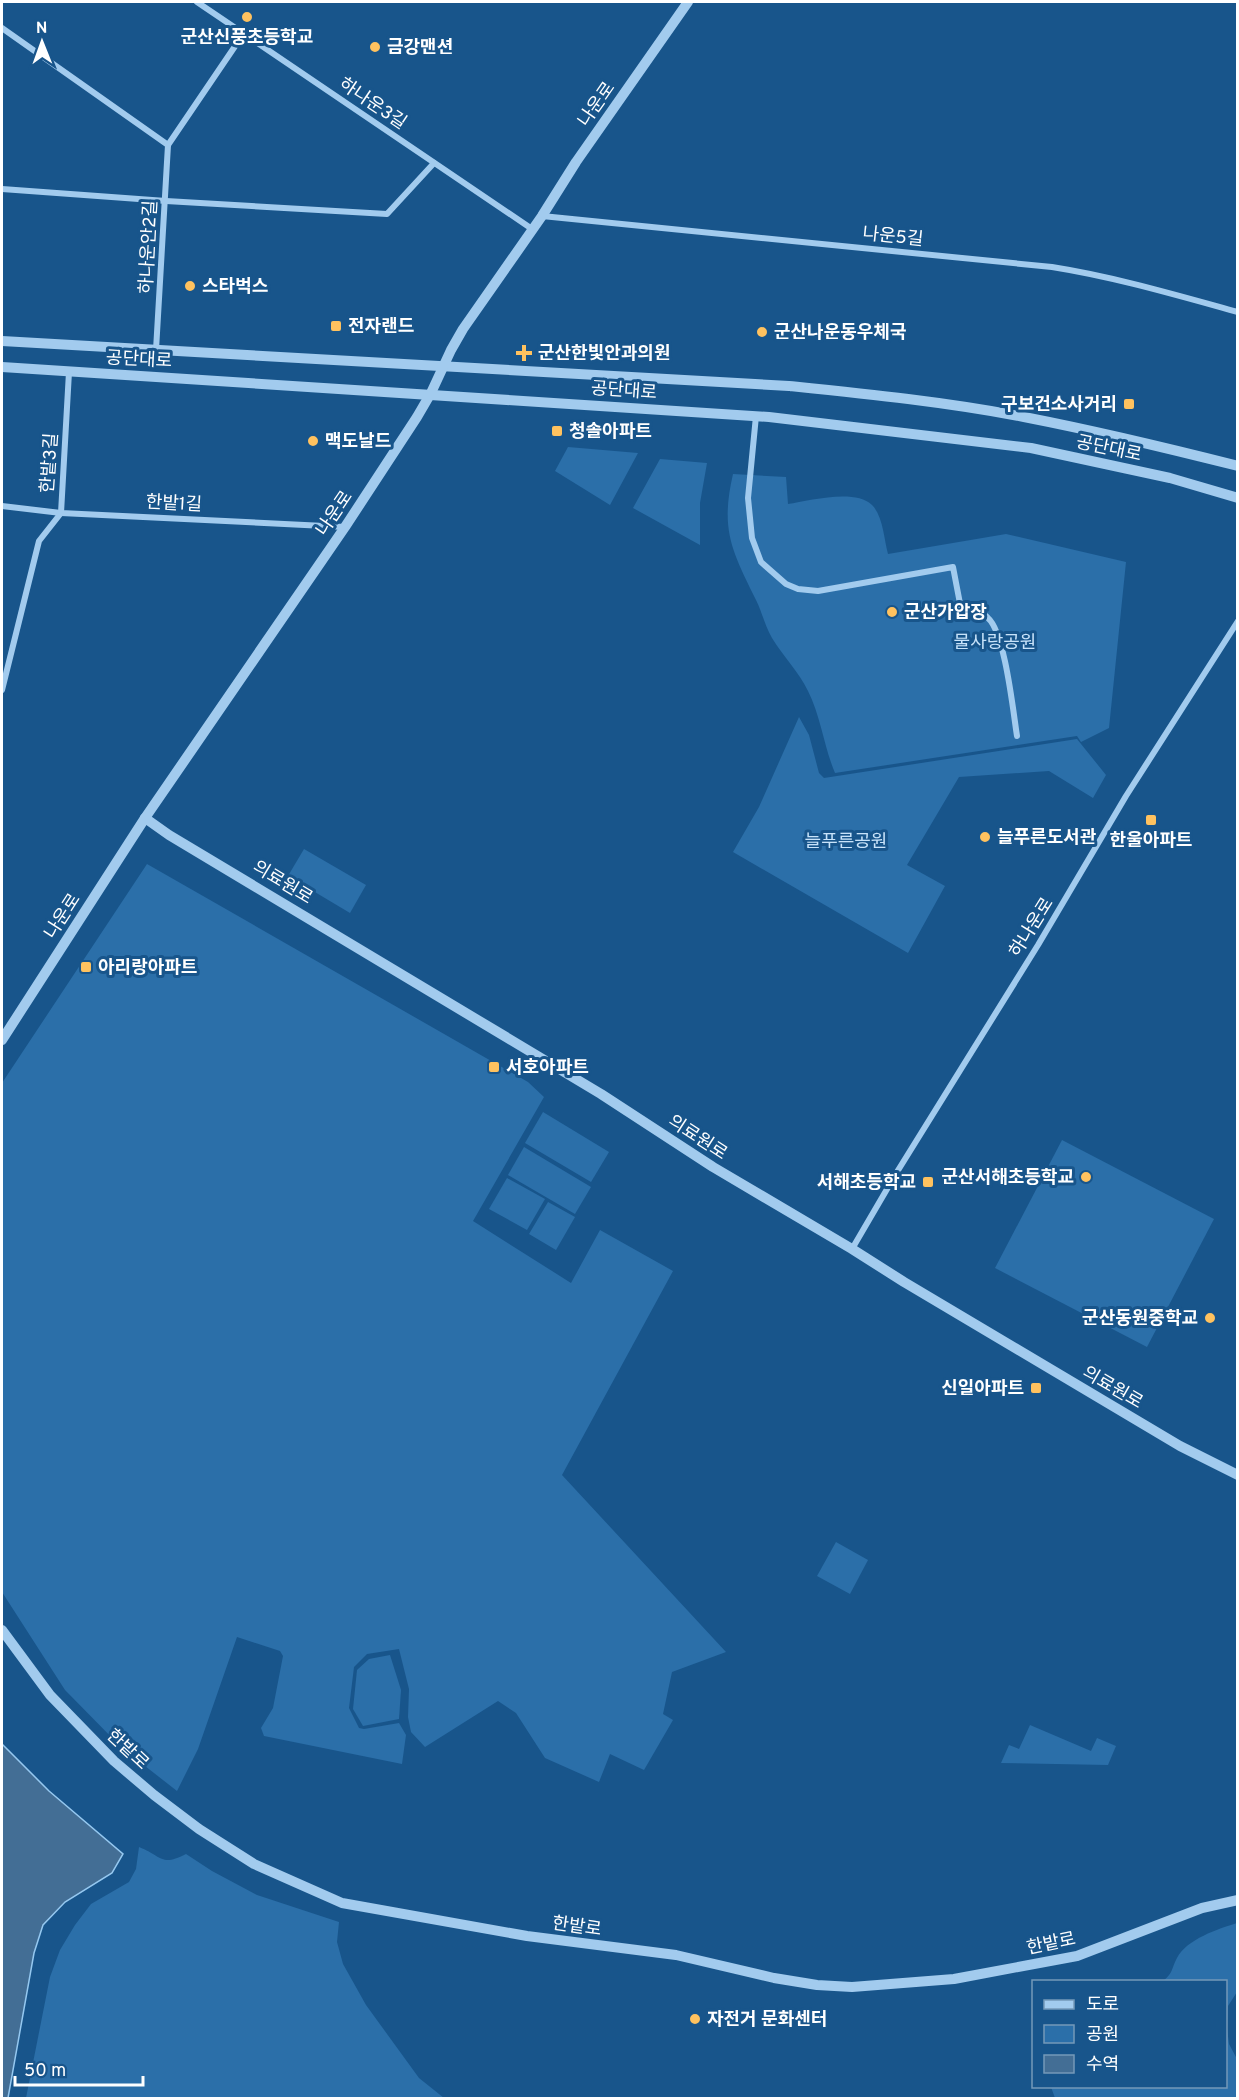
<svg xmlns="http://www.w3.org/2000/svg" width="1239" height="2100" viewBox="0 0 1239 2100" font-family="Overpass,'Noto Sans KR',sans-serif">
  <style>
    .green { fill: #2b6fa9 }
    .water { fill: #436e95; stroke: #95c8f0; stroke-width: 1.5 }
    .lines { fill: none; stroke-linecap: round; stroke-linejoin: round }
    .minor { stroke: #a2cbee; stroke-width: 6 }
    .tertiary { stroke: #a2cbee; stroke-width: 10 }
    .poi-dot { fill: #ffc25f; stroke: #18558b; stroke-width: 2 }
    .labels { text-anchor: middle; stroke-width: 6; stroke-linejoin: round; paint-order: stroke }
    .poi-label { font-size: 18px; font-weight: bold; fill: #fff; stroke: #18558b; text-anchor: start }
    .street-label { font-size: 18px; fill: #fff; stroke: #18558b }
    .park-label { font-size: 18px; fill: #c8e3fa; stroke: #18558b }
  </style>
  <rect width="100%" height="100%" fill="#18558b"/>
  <!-- green -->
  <g class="green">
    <path d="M568 447 638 453 610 505 555 471Z"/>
    <path d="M660 459 707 463 700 503V545L633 508Z"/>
    <path d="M733 474 786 477 788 504C808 501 855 488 872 505 883 516 884 539 888 554L1006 534 1126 562 1109 728 1081 742 1077 736 835 773C824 747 821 717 808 691 799 672 783 656 772 638 765 626 762 612 756 600 732 551 720 530 733 474Z"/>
    <path d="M799 717 809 735 819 773 824 778 1077 739 1106 775 1093 798 1049 771 959 777 907 865 945 886 908 953 733 852 759 807Z"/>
    <path d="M304 849 366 885 350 913 288 876Z"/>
    <path d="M147 864 528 1082 544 1097 473 1221 571 1283 600 1230 673 1271 562 1475 726 1652 672 1672 663 1714 673 1720 644 1770 610 1754 599 1782 545 1758 516 1713 498 1701 425 1747 411 1732 408 1717 409 1689 399 1649 367 1654 354 1667 349 1708 359 1728 364 1729 399 1723 406 1735 402 1764 264 1736 261 1728 273 1708 283 1656 280 1651 237 1637 198 1749 177 1791 122 1748 65 1690 2 1592V1083Z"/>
    <path d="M543 1112 609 1152 591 1182 525 1143Z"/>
    <path d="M1062 1140 1214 1219 1147 1347 995 1268Z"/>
    <path d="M524 1147 591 1187 575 1214 508 1175Z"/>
    <path d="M507 1178 545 1199 527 1230 489 1209Z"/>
    <path d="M548 1202 575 1217 556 1250 529 1234Z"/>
    <path d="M836 1542 868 1560 850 1594 817 1576Z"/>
    <path d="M390 1655 401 1690 399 1719 363 1726 353 1709 357 1670 369 1659Z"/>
    <path d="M1030 1725 1091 1751 1097 1738 1116 1746 1108 1765 1001 1763 1009 1745 1019 1749Z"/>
    <path d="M139 1847C162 1856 161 1867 186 1854L212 1871 257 1895 339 1922 337 1942 343 1964 366 2005 419 2078 444 2098H26L50 1977 60 1950 75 1925 91 1904 129 1882 136 1869Z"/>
    <path d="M1237 1923V1992L1228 2006 1227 2028 1229 2044 1237 2059V2098H1055L1051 2087 1226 2086V1982L1163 1981C1174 1972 1171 1969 1177 1958 1187 1939 1218 1929 1237 1923Z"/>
  </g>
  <!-- water -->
  <path class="water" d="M2 1744 49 1791 123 1854 112 1873 65 1902 43 1925 34 1953 8 2098H2Z"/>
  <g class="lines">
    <!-- minor -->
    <g class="minor">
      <path d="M197 2 532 229"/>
      <path d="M2 28 168 145 156 350"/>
      <path d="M168 145 244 33"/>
      <path d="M2 189 166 201 387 214 434 163"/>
      <path d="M542 216 1052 267C1115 277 1176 295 1238 312"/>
      <path d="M756 416 748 498 752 538 761 562 786 584 798 589 818 591 953 567 962 614C971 613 981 610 988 618 1005 633 1013 711 1017 736"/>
      <path d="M2 506 61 513 345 527"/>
      <path d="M2 690 39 541 61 513 69 372"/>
      <path d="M852 1249 897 1172 1038 945 1126 796 1238 621"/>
    </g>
    <!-- tertiary -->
    <g class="tertiary">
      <path d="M2 341 789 386C867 394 946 402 1024 417 1096 431 1167 448 1238 466"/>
      <path d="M2 367 769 417 1031 448 1170 478 1238 498"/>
      <path d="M145 818 169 835 601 1094 713 1167 852 1249 904 1282 1180 1446 1238 1475"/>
      <path d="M2 1040 145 818 345 527 417 417 431 393 451 350 463 329 542 216 576 162 688 2"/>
      <path d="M2 1630 50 1695 114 1761 154 1795 199 1829 254 1864 342 1903 527 1936 676 1955 774 1978 817 1985 852 1987 954 1979 1077 1956 1202 1908 1238 1900"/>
    </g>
  </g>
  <!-- markers -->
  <g class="poi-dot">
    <circle cx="247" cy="17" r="6"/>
    <circle cx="375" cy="47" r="6"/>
    <circle cx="190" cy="286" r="6"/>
    <rect x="330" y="320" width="12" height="12" rx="3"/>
    <circle cx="762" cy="332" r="6"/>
    <path d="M521 344h6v6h6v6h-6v6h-6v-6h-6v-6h6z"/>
    <rect x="1123" y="398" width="12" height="12" rx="3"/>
    <rect x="551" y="425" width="12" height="12" rx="3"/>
    <circle cx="313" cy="441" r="6"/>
    <circle cx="892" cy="612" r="6"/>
    <rect x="1145" y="814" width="12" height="12" rx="3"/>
    <circle cx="985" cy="837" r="6"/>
    <rect x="80" y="961" width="12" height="12" rx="3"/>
    <rect x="488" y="1061" width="12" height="12" rx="3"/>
    <circle cx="1086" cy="1177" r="6"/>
    <rect x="922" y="1176" width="12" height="12" rx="3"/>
    <circle cx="1210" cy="1318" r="6"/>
    <rect x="1030" y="1382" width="12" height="12" rx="3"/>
    <circle cx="695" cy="2019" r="6"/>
  </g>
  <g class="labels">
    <!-- poi labels -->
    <g class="poi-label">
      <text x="247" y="43" text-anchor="middle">군산신풍초등학교</text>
      <text x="387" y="53">금강맨션</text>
      <text x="202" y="292">스타벅스</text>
      <text x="348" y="332">전자랜드</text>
      <text x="774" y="338">군산나운동우체국</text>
      <text x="538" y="359">군산한빛안과의원</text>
      <text x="1117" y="410" text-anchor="end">구보건소사거리</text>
      <text x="569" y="437">청솔아파트</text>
      <text x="325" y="447">맥도날드</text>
      <text x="904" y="618">군산가압장</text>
      <text x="997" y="843">늘푸른도서관</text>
      <text x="1151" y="846" text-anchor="middle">한울아파트</text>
      <text x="98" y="973">아리랑아파트</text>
      <text x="506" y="1073">서호아파트</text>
      <text x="1074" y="1183" text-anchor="end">군산서해초등학교</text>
      <text x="916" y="1188" text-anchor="end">서해초등학교</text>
      <text x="1198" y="1324" text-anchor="end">군산동원중학교</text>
      <text x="1024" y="1394" text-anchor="end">신일아파트</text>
      <text x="707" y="2025">자전거 문화센터</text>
    </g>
    <!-- street labels -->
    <g class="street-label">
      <text transform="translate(373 103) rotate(34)" y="6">하나운3길</text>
      <text transform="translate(596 104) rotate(-55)" y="6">나운로</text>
      <text transform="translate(893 236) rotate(6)" y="6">나운5길</text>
      <text transform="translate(148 247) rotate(-87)" y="6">하나운안2길</text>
      <text transform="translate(139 359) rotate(3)" y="6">공단대로</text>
      <text transform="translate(624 390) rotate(4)" y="6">공단대로</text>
      <text transform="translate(1109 448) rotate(12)" y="6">공단대로</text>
      <text transform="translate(49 463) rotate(-86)" y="6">한밭3길</text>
      <text transform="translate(174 503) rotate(3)" y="6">한밭1길</text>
      <text transform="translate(334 513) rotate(-56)" y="6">나운로</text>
      <text transform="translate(283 882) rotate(31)" y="6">의료원로</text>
      <text transform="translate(62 916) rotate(-57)" y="6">나운로</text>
      <text transform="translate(1031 927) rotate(-58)" y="6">하나운로</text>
      <text transform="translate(698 1137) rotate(33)" y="6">의료원로</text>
      <text transform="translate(1113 1387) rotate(30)" y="6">의료원로</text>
      <text transform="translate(128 1749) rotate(43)" y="6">한밭로</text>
      <text transform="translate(577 1926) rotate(8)" y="6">한밭로</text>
      <text transform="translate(1051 1943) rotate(-12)" y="6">한밭로</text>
    </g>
    <!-- park labels -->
    <g class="park-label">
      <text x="995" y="648">물사랑공원</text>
      <text x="846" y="847">늘푸른공원</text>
    </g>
  </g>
  <!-- border -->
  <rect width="1239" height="2100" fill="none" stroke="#ffffff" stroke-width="6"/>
  <!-- legend -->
  <rect x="1032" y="1980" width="195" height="108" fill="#18558b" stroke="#7499b9" stroke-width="1.5"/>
  <rect x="1044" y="2000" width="30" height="9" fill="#a2cbee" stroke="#7499b9" stroke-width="1.5"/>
  <text x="1086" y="2010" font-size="18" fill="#ffffff">도로</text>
  <rect x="1044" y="2025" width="30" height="18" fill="#2b6fa9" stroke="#7499b9" stroke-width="1.5"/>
  <text x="1086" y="2040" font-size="18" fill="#ffffff">공원</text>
  <rect x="1044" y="2055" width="30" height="18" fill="#436e95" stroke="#7499b9" stroke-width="1.5"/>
  <text x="1086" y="2070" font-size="18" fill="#ffffff">수역</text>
  <!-- north arrow -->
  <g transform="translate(42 42) rotate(359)" stroke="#18558b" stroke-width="4.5" paint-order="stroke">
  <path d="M0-4.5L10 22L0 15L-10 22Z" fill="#ffffff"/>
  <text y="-9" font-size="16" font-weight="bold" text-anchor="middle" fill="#ffffff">N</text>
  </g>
  <!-- scale -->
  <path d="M15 2076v9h128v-9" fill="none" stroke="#ffffff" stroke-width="3"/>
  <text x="24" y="2076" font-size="18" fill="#ffffff" stroke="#18558b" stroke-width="4.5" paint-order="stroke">50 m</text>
</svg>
